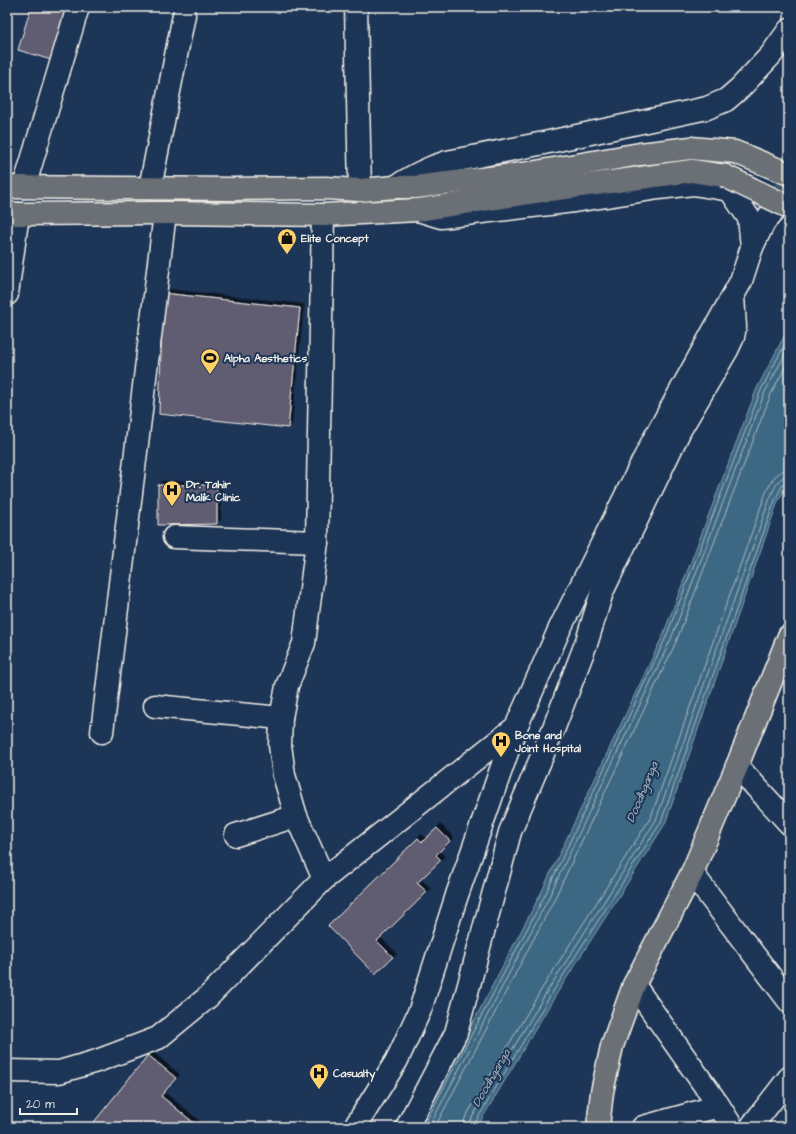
<svg xmlns="http://www.w3.org/2000/svg" width="796" height="1134" viewBox="0 0 796 1134" font-family="'Architects Daughter',sans-serif">
  <style>
    .water { fill: #3d6783; stroke: #869eab }
    .lines { fill: none; stroke-linecap: round; stroke-linejoin: round }
    .shore { stroke: #abbac0; stroke-width: 1 }
    .building { fill: #615c71; stroke: #f4f1e8; filter: url(#shadow) }
    .minor-tunnel { stroke: #3d516d; stroke-width: 22; stroke-dasharray: 22 11; stroke-linecap: butt }
    .minor-casing { stroke: #f4f1e8; stroke-width: 25 }
    .major-casing { stroke: #f4f1e8; stroke-width: 25 }
    .minor { stroke: #1d3557; stroke-width: 22 }
    .major { stroke: #6b6f75; stroke-width: 22 }
    .major-bridge-casing { stroke: #f4f1e8; stroke-width: 25; stroke-linecap: butt }
    .major-bridge { stroke: #6b6f75; stroke-width: 22 }
    .labels { text-anchor: middle; stroke-width: 4; stroke-linejoin: round; paint-order: stroke }
    .poi-label { font-size: 11px; font-weight: bold; fill: #f4f1e8; stroke: #1d3557; text-anchor: start }
    .water-label { font-size: 12px; font-style: italic; fill: #b4c1c5; stroke: #1d3557 }
  </style>
  <defs>
    <filter id="shadow"><feDropShadow dx="3.5" dy="-3.5" stdDeviation="0" flood-color="#0009"/></filter>
  </defs>
  <rect width="100%" height="100%" fill="#1d3557"/>
  <filter id="ink" filterUnits="userSpaceOnUse"><feTurbulence type="fractalNoise" baseFrequency=".025" numOctaves="2"/><feDisplacementMap in="SourceGraphic" scale="8" xChannelSelector="R" yChannelSelector="G"/><feConvolveMatrix kernelMatrix="1 2 1 2 8 2 1 2 1" color-interpolation-filters="sRGB"/></filter>
  <g filter="url(#ink)">
    <!-- water -->
    <path class="water" d="M789 327V481L778 501 665 824 554 998 477 1127H418L540 895 663 635 757 388Z"/>
    <g class="lines">
      <!-- shore -->
      <g class="shore">
        <path d="M423 1127 544 897 666 637 761 390 789 336"/>
        <path d="M429 1127 548 899 671 639 765 392 789 347"/>
        <path d="M435 1127 553 902 676 642 771 394 789 360"/>
        <path d="M463 1127 465 1118 541 990 651 817 765 495C770 484 775 470 789 469"/>
        <path d="M469 1127 470 1121 546 993 656 820 770 498C774 490 778 476 789 475"/>
        <path d="M474 1127 475 1123 550 996 661 822 775 500 784 482 789 480"/>
      </g>
    </g>
    <!-- building -->
    <g class="building">
      <path d="M31 7H73L58 62 18 50Z"/>
      <path d="M163 293 300 308 288 428 159 414Z"/>
      <path d="M158 485H217V524L158 525Z"/>
      <path d="M437 828 450 841 436 855 441 860 417 883 427 892 377 941 393 957 375 974 328 926 418 838 422 842Z"/>
      <path d="M148 1055 176 1078 161 1096 199 1127H90Z"/>
    </g>
    <g class="lines">
      <!-- minor-tunnel -->
      <path class="minor-tunnel" d="M749 218 789 187"/>
      <defs>
        <g id="minor">
          <path d="M356 7 360 190"/>
          <path d="M24 187 78 7"/>
          <path d="M395 187C413 176 427 168 447 162L544 143 707 108 726 100 740 88 771 55 789 30"/>
          <path d="M150 188 184 15"/>
          <path d="M323 215 317 542 304 643 287 686 281 718 280 745 284 775 296 816 324 879"/>
          <path d="M752 247 764 222 781 203"/>
          <path d="M7 294 18 214"/>
          <path d="M174 537 317 542"/>
          <path d="M155 706 281 718"/>
          <path d="M102 732 165 213"/>
          <path d="M737 766 789 823"/>
          <path d="M236 835 296 816"/>
          <path d="M692 873 789 1001"/>
          <path d="M634 985 719 1106 732 1127"/>
          <path d="M7 1071 59 1072 97 1061 158 1038 208 997 324 879 516 727 560 628 652 443 741 281 752 247 749 218 730 190 693 184 659 188 574 201 441 217 418 210"/>
          <path d="M355 1127 397 1060 420 1010 457 895 516 727"/>
          <path d="M407 1127 456 1033 510 832 553 730 587 641 602 592 680 430 727 350 733 337 735 327 733 296"/>
          <path d="M643 1127 719 1106"/>
          <path d="M751 1127 789 1078"/>
        </g>
        <g id="major">
          <path d="M7 187 233 189 325 188 360 190 395 187H415L530 173 640 154 691 148 735 152 789 174"/>
          <path d="M7 213 18 214 165 213 323 215 418 210 529 193 692 171 725 176"/>
          <path d="M598 1127 602 1092 612 1046 634 985 692 873 737 766 789 636"/>
        </g>
      </defs>
      <!-- minor casing -->
      <use href="#minor" class="minor-casing"/>
      <!-- major casing -->
      <use href="#major" class="major-casing"/>
      <!-- minor -->
      <use href="#minor" class="minor"/>
      <!-- major -->
      <use href="#major" class="major"/>
      <defs>
        <path id="major-bridge" d="M725 176 789 207"/>
      </defs>
      <!-- major-bridge casing -->
      <use href="#major-bridge" class="major-bridge-casing"/>
      <!-- major-bridge -->
      <use href="#major-bridge" class="major-bridge"/>
    </g>
  </g>
  <!-- icons -->
  <defs>
    <symbol id="shop-pin" viewBox="-11 -11 22 30"><path d="M0 17L-7.5 6A9.5 9.5 0 1 1 7.5 6Z" fill="#ffd166" stroke="#1d3557"/><path d="M-5-2.5h2.3a2.7 3.5 0 0 1 5.4 0H5L5.5 6h-11ZM-1.5-2.5h3a1.5 2.3 0 0 0-3 0Z" fill="#111"/></symbol>
    <symbol id="stadium-pin" viewBox="-11 -11 22 30"><path d="M0 17L-7.5 6A9.5 9.5 0 1 1 7.5 6Z" fill="#ffd166" stroke="#1d3557"/><path d="M0-5a6.5 5 0 1 0 0 10a6.5 5 0 1 0 0-10ZM-3.5-1.8h7v3.6h-7Z" fill="#111"/></symbol>
    <symbol id="hospital-pin" viewBox="-11 -11 22 30"><path d="M0 17L-7.5 6A9.5 9.5 0 1 1 7.5 6Z" fill="#ffd166" stroke="#1d3557"/><path d="M-5-5h3v3.5h4V-5h3V5h-3V1.5h-4V5h-3Z" fill="#111"/></symbol>
  </defs>
  <g fill-rule="evenodd">
    <use href="#shop-pin" x="276" y="227" width="22" height="30"/>
    <use href="#stadium-pin" x="199" y="347" width="22" height="30"/>
    <use href="#hospital-pin" x="161" y="479" width="22" height="30"/>
    <use href="#hospital-pin" x="490" y="730" width="22" height="30"/>
    <use href="#hospital-pin" x="308" y="1062" width="22" height="30"/>
  </g>
  <g class="labels">
    <!-- poi labels -->
    <g class="poi-label">
      <text x="301" y="242">Elite Concept</text>
      <text x="224" y="362">Alpha Aesthetics</text>
      <text x="186" y="488">Dr. Tahir<tspan x="186" dy="13">Malik Clinic</tspan></text>
      <text x="515" y="739">Bone and<tspan x="515" dy="13">Joint Hospital</tspan></text>
      <text x="333" y="1077">Casualty</text>
    </g>
    <!-- water labels -->
    <g class="water-label">
      <text transform="translate(642 792) rotate(-67)" y="4">Doodhganga</text>
      <text transform="translate(491 1078) rotate(-60)" y="4">Doodhganga</text>
    </g>
  </g>
  <!-- margin -->
  <rect width="796" height="1134" fill="none" stroke="#1d3557" stroke-width="24"/>
  <rect x="12" y="12" width="772" height="1110" fill="none" stroke="#f4f1e8" stroke-width="1.5" filter="url(#ink)"/>
  <!-- scale -->
  <path d="M20 1108v6h57v-6" fill="none" stroke="#f4f1e8" stroke-width="2"/>
  <text x="26" y="1108" font-size="12" fill="#f4f1e8" stroke="#1d3557" stroke-width="3" paint-order="stroke">20 m</text>
</svg>
